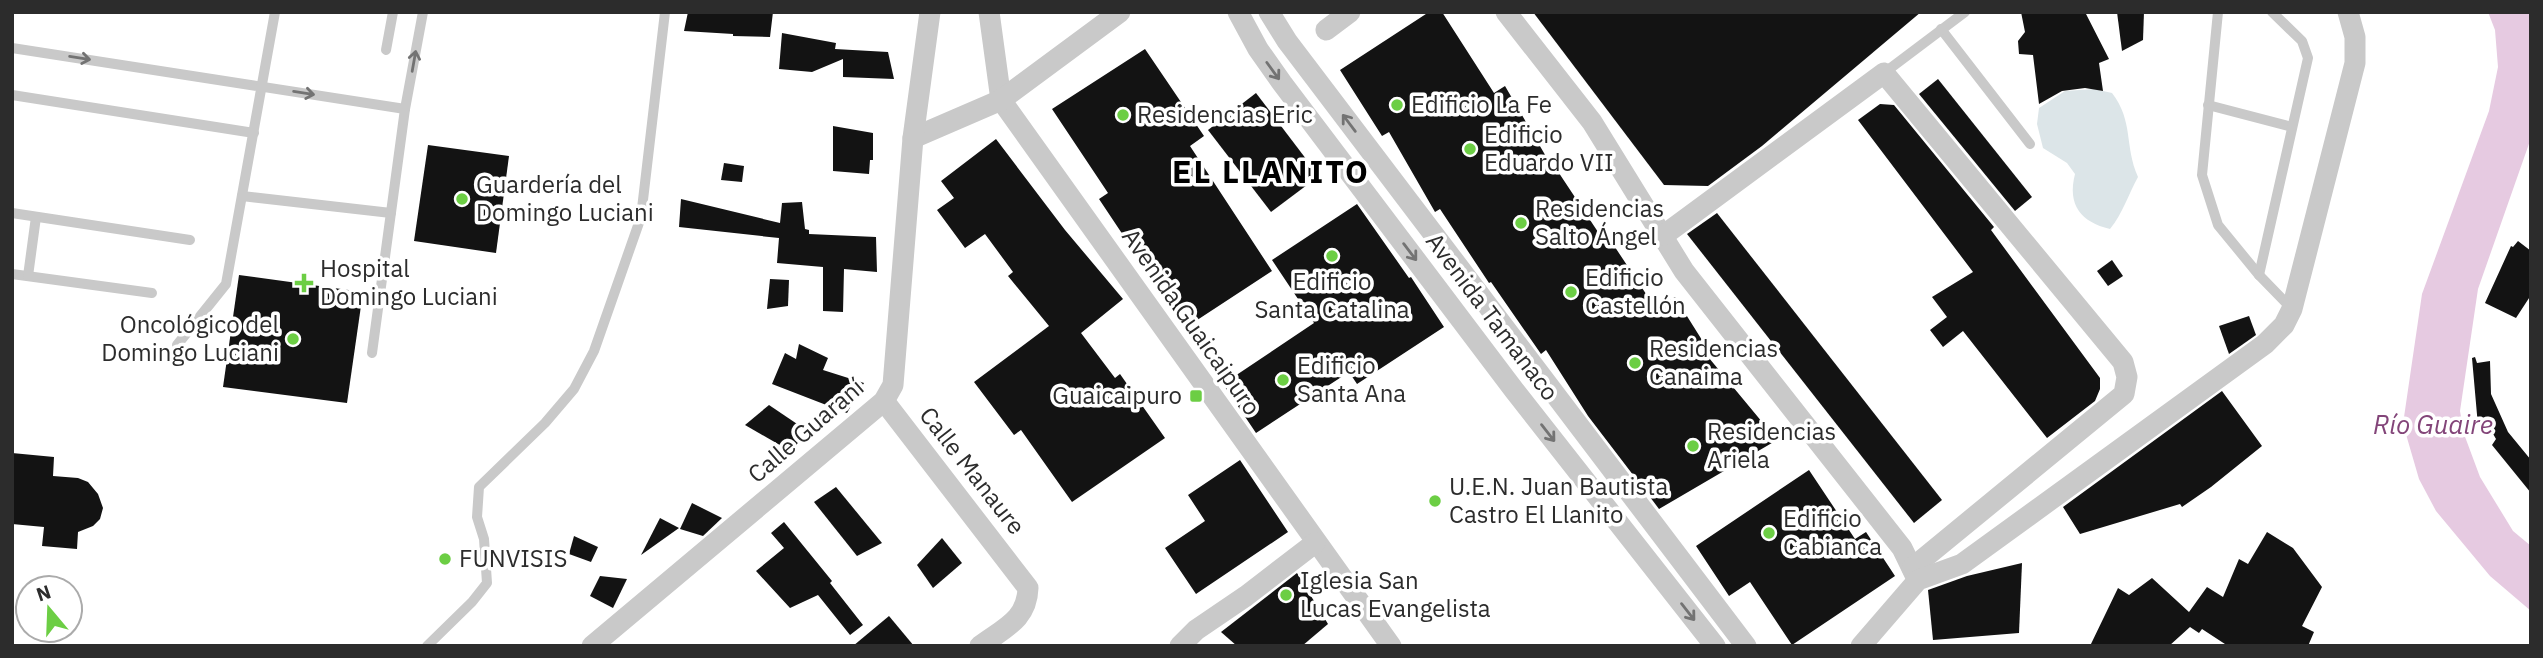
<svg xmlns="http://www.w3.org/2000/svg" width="2543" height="658" viewBox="0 0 2543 658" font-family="'IBM Plex Sans',sans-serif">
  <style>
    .green { fill: #dce5e8 }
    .water { fill: #e6cae1 }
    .building { fill: #131313 }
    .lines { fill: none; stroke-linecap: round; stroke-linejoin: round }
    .lane { stroke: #c9c9c9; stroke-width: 10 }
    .street { stroke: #c9c9c9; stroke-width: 21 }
    .oneway { stroke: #737373 }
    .poi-dot { fill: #6cce44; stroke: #fff; stroke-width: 2.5 }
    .labels { text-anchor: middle; stroke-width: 7; stroke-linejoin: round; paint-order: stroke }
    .poi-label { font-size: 24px; fill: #2c2c2c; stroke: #fff; text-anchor: start }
    .street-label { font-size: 24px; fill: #2c2c2c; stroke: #fff }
    .water-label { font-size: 26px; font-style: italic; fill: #834579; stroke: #fff }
    .district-label { font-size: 32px; font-weight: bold; letter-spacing: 2px; fill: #000; stroke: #fff }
  </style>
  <rect width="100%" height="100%" fill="#fff"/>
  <!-- green -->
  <path class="green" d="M2094 89 2112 93C2134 122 2124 145 2138 177 2128 195 2123 213 2110 229 2081 222 2067 205 2075 174L2067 163 2043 148 2037 124 2039 108 2065 91Z"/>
  <!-- water -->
  <path class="water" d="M2488 12H2531V138L2478 289 2460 411 2464 434 2480 477 2513 531 2531 546V611L2490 576 2436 511 2419 479 2403 424 2422 294 2489 111 2498 67 2495 30Z"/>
  <!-- building -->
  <g class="building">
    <path d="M688 12H773L770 37 733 36V34L684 31Z"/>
    <path d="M1429 12H1442L1494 93 1505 86 1551 165 1553 164 1598 232 1603 229 1656 309 1675 297 1712 356 1709 358 1777 440 1659 509 1653 501 1588 416 1546 350 1541 354 1491 282 1489 283 1440 209 1435 212 1389 132 1382 136 1340 70Z"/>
    <path d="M1533 12H1921L1762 146 1708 186 1664 185Z"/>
    <path d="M2021 12H2085L2109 59 2099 63 2103 91 2085 88 2062 91 2039 104 2033 55 2019 54 2018 41 2025 32Z"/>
    <path d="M2117 12H2144L2143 40 2122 51Z"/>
    <path d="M782 33 836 43 835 49 888 52 894 79 843 77V59L812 72 779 69Z"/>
    <path d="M1145 49 1204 136 1190 146 1272 271 1185 328 1099 199 1108 193 1052 109Z"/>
    <path d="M1938 79 2032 197 2015 211 1919 94Z"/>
    <path d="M1256 93 1319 176 1271 212 1208 130Z"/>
    <path d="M1880 104 1894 105 1994 227 1991 230 2100 378V389L2095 401 2047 438 1963 331 1943 347 1930 330 1947 317 1932 297 1973 272 1858 120Z"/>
    <path d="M833 126 873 133V160H870L869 174 833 171Z"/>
    <path d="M996 139 1065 230 1123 299 1081 333 1115 378 1120 374 1165 438 1072 502 1021 430 1014 435 974 382 1049 326 1008 276 1013 272 985 234 965 248 937 210 954 198 941 181Z"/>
    <path d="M428 145 509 156 496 253 414 241Z"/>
    <path d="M724 163 744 166 742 182 721 180Z"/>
    <path d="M681 199 780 223 782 203 802 202 805 229 809 230V234L876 237 877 272 844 269 843 312 823 311V267L777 263 779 238 679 227Z"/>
    <path d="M1357 204 1409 278 1411 277 1444 327 1357 384 1349 372 1256 433 1223 384 1314 323 1272 260Z"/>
    <path d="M1717 213 1942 500 1914 523 1687 234Z"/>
    <path d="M2518 241 2531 251V295L2516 318 2485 303 2511 246 2513 247Z"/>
    <path d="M2112 260 2123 276 2108 286 2097 271Z"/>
    <path d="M239 275 363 292 347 403 223 387Z"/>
    <path d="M770 279 789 280 788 306 767 309Z"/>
    <path d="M2249 316 2256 335 2229 354 2219 326Z"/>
    <path d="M799 344 828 358 823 370 864 383 847 413 772 384 785 353 796 359Z"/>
    <path d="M2475 357 2477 363 2490 361 2491 394 2508 432 2531 460V493L2492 445 2496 439 2488 425 2478 426 2472 358Z"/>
    <path d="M2222 391 2262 446 2211 487 2182 507 2180 504 2080 534 2063 507Z"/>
    <path d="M769 405 806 430 792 452 745 425Z"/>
    <path d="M12 453 54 457 53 476 78 478 88 482 98 494 103 508 100 519 93 526 78 532 77 549 42 546 44 527 12 524Z"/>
    <path d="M1240 460 1288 532 1196 594 1165 548 1205 521 1188 495Z"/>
    <path d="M1809 470 1855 539 1866 532 1895 576 1792 645 1750 582 1729 596 1696 546Z"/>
    <path d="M836 487 882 543 857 556 814 502Z"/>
    <path d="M692 503 722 518 703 536 680 529Z"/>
    <path d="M660 518 679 528 641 555Z"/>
    <path d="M784 522 832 581 830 583 863 625 850 635 818 595 790 608 756 571 784 548 771 533Z"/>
    <path d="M2267 532 2293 548 2322 587 2302 626 2314 632 2308 646H2228L2202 629 2199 633 2190 627 2169 646H2090L2118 588 2129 595 2152 578 2189 612 2207 587 2223 597 2239 559 2248 564Z"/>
    <path d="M574 536 598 547 591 562 569 554Z"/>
    <path d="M942 538 962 563 933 588 917 565Z"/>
    <path d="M2022 563 2019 633 1933 640 1928 590 1967 576Z"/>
    <path d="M1297 573 1328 624 1302 646H1237L1221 632Z"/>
    <path d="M600 576 627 579 613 608 590 596Z"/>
    <path d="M889 616 914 646H853Z"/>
  </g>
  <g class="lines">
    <!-- lane -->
    <g class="lane">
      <path d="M2218 12 2202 175 2218 225 2259 275 2292 309"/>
      <path d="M1941 29 2030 144"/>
      <path d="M12 48 405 109"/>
      <path d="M386 50 393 12"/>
      <path d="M1884 73 1965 12"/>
      <path d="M12 95 254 133"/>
      <path d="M2208 105 2292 127"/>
      <path d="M242 196 391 213"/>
      <path d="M12 213 190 240"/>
      <path d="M12 274 152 293"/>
      <path d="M2259 275 2308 58 2302 41 2272 12"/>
      <path d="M28 276 36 217"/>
      <path d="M177 345 226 284 275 12"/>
      <path d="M372 353 405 109 423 12"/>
      <path d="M427 646 472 602 487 583 484 539 477 517 479 487 545 423 574 389 594 351 641 217 665 12"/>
    </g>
    <!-- street -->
    <g class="street">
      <path d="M989 12 1001 100 1391 646"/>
      <path d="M1238 12 1258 49 1282 83 1514 390 1715 646"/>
      <path d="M1269 12 1287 41 1746 646"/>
      <path d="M1506 12 1592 122 1684 271 1902 548 1917 579"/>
      <path d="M1326 30 1350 12"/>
      <path d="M913 138 1001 100 1120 12"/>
      <path d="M1664 235 1884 73 2123 362 2127 377 2124 394 1912 568"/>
      <path d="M884 401 1028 588C1027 620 1004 628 980 646"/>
      <path d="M592 646 884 401 893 385 913 138 930 12"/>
      <path d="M1180 646 1196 630 1246 596 1315 543"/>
      <path d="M1861 646 1918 580 1962 564 2265 344 2284 325 2292 309 2355 63V37L2348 12"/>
    </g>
  </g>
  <!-- one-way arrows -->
  <defs><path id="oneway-shaft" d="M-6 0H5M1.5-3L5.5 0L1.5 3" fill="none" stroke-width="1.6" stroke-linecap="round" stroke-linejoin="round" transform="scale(1.75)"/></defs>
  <g class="oneway">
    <use href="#oneway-shaft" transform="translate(80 58) rotate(9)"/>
    <use href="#oneway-shaft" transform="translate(414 61) rotate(-80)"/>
    <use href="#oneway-shaft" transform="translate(1273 71) rotate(54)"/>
    <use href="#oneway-shaft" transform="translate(304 93) rotate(9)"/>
    <use href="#oneway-shaft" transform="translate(1349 123) rotate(-127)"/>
    <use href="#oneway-shaft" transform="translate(1410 252) rotate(53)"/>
    <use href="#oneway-shaft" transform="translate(1548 433) rotate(52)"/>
    <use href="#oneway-shaft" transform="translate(1688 612) rotate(52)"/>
  </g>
  <!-- markers -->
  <g class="poi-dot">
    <circle cx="1397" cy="105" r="7"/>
    <circle cx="1123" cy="115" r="7"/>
    <circle cx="1470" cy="149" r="7"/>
    <circle cx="462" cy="199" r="7"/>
    <circle cx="1521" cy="223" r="7"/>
    <circle cx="1332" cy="256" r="7"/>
    <path d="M300.5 272.5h7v7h7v7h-7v7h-7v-7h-7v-7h7z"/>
    <circle cx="1571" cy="292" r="7"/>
    <circle cx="293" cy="339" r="7"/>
    <circle cx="1635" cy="363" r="7"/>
    <circle cx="1283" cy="380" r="7"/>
    <rect x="1189" y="389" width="14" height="14" rx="3.5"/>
    <circle cx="1693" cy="446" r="7"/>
    <circle cx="1435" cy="501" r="7"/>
    <circle cx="1769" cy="533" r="7"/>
    <circle cx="445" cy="559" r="7"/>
    <circle cx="1286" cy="595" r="7"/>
  </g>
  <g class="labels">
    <!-- poi labels -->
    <g class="poi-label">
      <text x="1411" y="113">Edificio La Fe</text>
      <text x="1137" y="123">Residencias Eric</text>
      <text x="1484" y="143">Edificio<tspan x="1484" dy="28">Eduardo VII</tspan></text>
      <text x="476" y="193">Guardería del<tspan x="476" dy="28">Domingo Luciani</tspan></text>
      <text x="1535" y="217">Residencias<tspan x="1535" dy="28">Salto Ángel</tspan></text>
      <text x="320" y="277">Hospital<tspan x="320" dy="28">Domingo Luciani</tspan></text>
      <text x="1585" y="286">Edificio<tspan x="1585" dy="28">Castellón</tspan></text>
      <text x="1332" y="290" text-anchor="middle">Edificio<tspan x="1332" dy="28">Santa Catalina</tspan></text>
      <text x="279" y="333" text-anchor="end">Oncológico del<tspan x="279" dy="28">Domingo Luciani</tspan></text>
      <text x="1649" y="357">Residencias<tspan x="1649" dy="28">Canaima</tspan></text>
      <text x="1297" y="374">Edificio<tspan x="1297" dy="28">Santa Ana</tspan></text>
      <text x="1182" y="404" text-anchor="end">Guaicaipuro</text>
      <text x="1707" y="440">Residencias<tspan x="1707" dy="28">Ariela</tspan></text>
      <text x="1449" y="495">U.E.N. Juan Bautista<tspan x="1449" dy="28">Castro El Llanito</tspan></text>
      <text x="1783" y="527">Edificio<tspan x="1783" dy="28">Cabianca</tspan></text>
      <text x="459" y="567">FUNVISIS</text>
      <text x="1300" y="589">Iglesia San<tspan x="1300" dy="28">Lucas Evangelista</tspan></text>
    </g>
    <!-- street labels -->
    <g class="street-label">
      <text transform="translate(1492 317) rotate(53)" y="8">Avenida Tamanaco</text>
      <text transform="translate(1191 322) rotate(55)" y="8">Avenida Guaicaipuro</text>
      <text transform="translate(806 431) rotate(-41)" y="8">Calle Guaraní</text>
      <text transform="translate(972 471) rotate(52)" y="8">Calle Manaure</text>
    </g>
    <!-- water labels -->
    <g class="water-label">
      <text x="2433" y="434">Río Guaire</text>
    </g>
    <!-- district labels -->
    <g class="district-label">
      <text x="1271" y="183">EL LLANITO</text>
    </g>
  </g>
  <!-- border -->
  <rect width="2543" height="658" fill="none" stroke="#2c2c2c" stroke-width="28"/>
  <!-- north arrow -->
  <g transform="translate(49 609) rotate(341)"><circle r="33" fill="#ffffff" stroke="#ababab" stroke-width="2"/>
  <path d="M0-5L12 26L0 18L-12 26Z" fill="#6cce44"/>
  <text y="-10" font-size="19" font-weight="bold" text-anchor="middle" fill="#2c2c2c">N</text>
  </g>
</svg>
